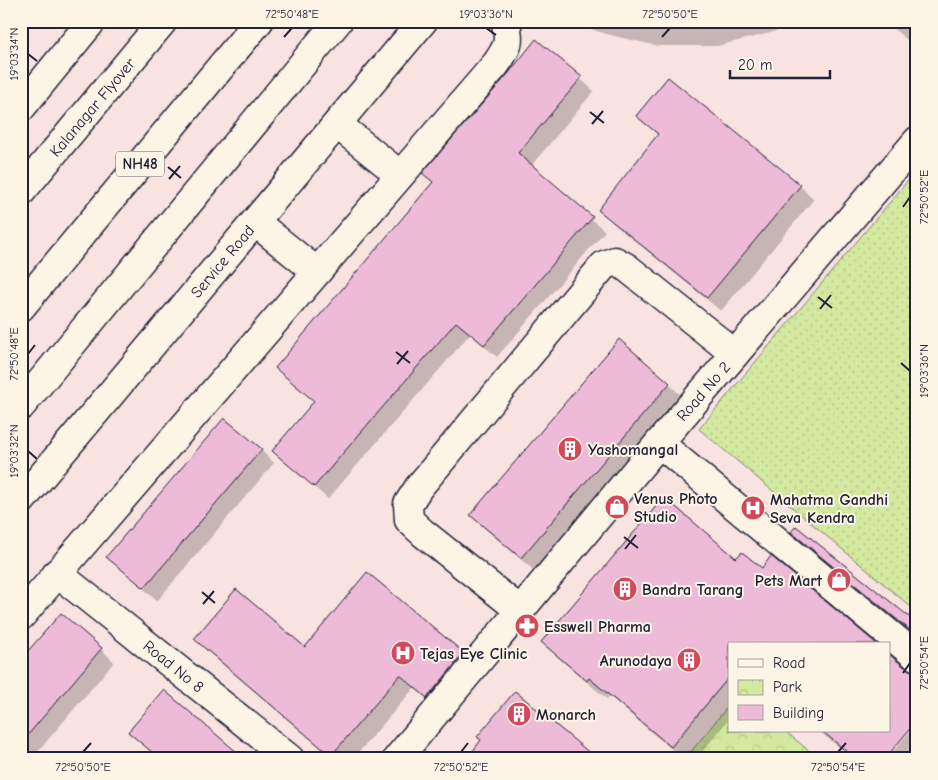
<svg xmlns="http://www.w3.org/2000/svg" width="938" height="780" viewBox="0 0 938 780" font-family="'Comic Neue',sans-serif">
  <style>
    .grass { fill: url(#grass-dots); stroke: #7a866d }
    .park { fill: url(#park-crowns); stroke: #7a866d }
    .shadow { fill: #0003 }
    .building { fill: #edbad8; stroke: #22223b }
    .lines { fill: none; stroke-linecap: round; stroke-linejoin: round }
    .minor-casing { stroke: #22223b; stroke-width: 31 }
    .tertiary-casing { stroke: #22223b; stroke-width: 31 }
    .motorway-casing { stroke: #22223b; stroke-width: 31 }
    .minor { stroke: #fcf5e5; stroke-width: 28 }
    .tertiary { stroke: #fcf5e5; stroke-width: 28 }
    .motorway { stroke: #fcf5e5; stroke-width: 28 }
    .ticks { fill: none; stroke: #22223b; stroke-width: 2 }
    .labels { text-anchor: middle; stroke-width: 4; stroke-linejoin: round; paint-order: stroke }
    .shield { fill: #fcf5e5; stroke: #63616e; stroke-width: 1 }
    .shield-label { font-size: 15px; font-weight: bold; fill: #22223b }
    .street-label { font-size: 16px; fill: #22223b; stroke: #fcf5e5 }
    .poi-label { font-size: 16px; font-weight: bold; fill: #22223b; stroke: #fcf5e5; text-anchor: start }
    .neatline { fill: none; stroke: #22223b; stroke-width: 2 }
    .ticks-label { font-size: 12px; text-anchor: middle; fill: #22223b }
  </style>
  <defs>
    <pattern id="grass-dots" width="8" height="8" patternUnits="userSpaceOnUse" patternTransform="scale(1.25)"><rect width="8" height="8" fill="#d2e99f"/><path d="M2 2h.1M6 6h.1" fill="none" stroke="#b4c88a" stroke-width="1.8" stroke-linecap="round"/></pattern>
    <pattern id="park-crowns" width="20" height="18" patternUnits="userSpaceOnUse" patternTransform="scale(1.25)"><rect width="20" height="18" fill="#d2e99f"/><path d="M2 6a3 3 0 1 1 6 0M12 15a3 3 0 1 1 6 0" fill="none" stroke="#b4c88a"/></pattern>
  </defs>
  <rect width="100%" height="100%" fill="#f8e3e1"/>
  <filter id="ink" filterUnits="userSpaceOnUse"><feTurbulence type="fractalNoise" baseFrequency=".02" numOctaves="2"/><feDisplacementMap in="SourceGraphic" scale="10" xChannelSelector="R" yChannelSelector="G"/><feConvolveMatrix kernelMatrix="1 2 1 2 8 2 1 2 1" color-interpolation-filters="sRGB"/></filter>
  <g filter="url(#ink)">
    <!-- grass -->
    <path class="grass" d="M917 170V612L699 429Z"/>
    <!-- park -->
    <path class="park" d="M729 705V731H785L819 759H685Z"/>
    <!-- shadow -->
    <g class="shadow">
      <path d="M565 21H806L770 33 717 46H658L610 35Z"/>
      <path d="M884 21H917V48Z"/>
      <path d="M536 40 594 91 531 166 605 231 497 357 470 334 328 499 273 451 315 402 434 183 424 173 509 75Z"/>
      <path d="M668 79 800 186 814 199 721 311 613 223 600 210 659 136 638 116Z"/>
      <path d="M619 341 669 384 690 404 543 578 492 535 471 515Z"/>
      <path d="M261 450 274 463 157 601 108 556Z"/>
      <path d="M793 532 917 625V638L812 551Z"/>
      <path d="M736 560 762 570 729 644V719L696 759H683L609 696 607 699 562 661 543 642Z"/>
      <path d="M367 574 463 654 477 667 441 710 414 688 353 759H334L208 652 195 639 305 649Z"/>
      <path d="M101 649 114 662 35 755 21 744V661Z"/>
      <path d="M906 670 884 759H853L819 731H889Z"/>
      <path d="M917 722V759H887Z"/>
      <path d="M130 732 243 759H152L155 755Z"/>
    </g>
    <!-- building -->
    <g class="building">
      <path d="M536 39 582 77 518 153 593 217 484 345 456 322 314 487 272 451 314 401 275 368 433 182 422 173 508 74Z"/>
      <path d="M668 77 801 185 707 298 598 210 658 134 636 116Z"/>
      <path d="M619 339 670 383 521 558 470 515Z"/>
      <path d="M224 418 262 449 144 588 106 557Z"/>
      <path d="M664 497 736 558 742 552 762 568 771 556 877 644H729V677L671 747 589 678 587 681 541 642Z"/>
      <path d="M796 526 917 623V636L791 532Z"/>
      <path d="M367 572 464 653 427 698 400 675 331 756 194 639 236 589 305 647Z"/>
      <path d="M61 613 102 648 21 743V659Z"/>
      <path d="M889 654 907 669 917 672V720L885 759H856L822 731H889Z"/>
      <path d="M164 690 245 759H160L128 732Z"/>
      <path d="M515 691 597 759H467L481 740 477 737Z"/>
    </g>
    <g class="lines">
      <defs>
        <g id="minor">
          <path d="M337 124 400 175"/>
          <path d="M255 222 317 272"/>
          <path d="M659 443 917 657"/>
          <path d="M57 573 290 759"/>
          <path d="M521 611 423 533 409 520 408 504 419 487 604 265 615 261 626 267 735 354"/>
          <path d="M21 616 496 64C508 47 511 42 505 21"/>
        </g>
        <g id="tertiary">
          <path d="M21 501 423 21"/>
          <path d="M397 759 659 443 917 141"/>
        </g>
        <g id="motorway">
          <path d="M21 108 92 21"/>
          <path d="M21 192 163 21"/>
          <path d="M21 307 259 21"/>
          <path d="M21 406 338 21"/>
        </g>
      </defs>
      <!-- minor casing -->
      <use href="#minor" class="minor-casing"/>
      <!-- tertiary casing -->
      <use href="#tertiary" class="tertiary-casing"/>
      <!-- motorway casing -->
      <use href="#motorway" class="motorway-casing"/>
      <!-- minor -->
      <use href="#minor" class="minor"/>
      <!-- tertiary -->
      <use href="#tertiary" class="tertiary"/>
      <!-- motorway -->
      <use href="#motorway" class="motorway"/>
    </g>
  </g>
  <!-- ticks -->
  <path class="ticks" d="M486 28 496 35M284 37 292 28M662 37 670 28M28 54 37 61M590 112 604 123M592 124 603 111M168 167 181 178M169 179 180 166M903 207 910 197M818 297 832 308M820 309 831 295M396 352 410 363M28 354 35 345M901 363 910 371M397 364 408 351M28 451 37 459M624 537 638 548M625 549 636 535M202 592 215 603M203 604 214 591M903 673 910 663M83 752 91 743M461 752 468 743M838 752 846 743"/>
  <!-- icons -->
  <defs>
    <symbol id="building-disc" viewBox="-11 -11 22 22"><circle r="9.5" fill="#d1495b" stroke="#fcf5e5"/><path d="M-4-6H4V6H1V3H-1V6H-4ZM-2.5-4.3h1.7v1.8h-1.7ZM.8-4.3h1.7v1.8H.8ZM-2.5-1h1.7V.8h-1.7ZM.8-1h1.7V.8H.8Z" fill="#fff"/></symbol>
    <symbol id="shop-disc" viewBox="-11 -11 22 22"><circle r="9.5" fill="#d1495b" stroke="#fcf5e5"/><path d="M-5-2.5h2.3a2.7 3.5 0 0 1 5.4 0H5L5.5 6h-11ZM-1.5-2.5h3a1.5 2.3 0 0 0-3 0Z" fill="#fff"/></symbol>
    <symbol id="hospital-disc" viewBox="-11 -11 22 22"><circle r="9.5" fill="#d1495b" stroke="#fcf5e5"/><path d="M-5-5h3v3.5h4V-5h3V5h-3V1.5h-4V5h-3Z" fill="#fff"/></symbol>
    <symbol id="pharmacy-disc" viewBox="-11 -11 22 22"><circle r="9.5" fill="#d1495b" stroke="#fcf5e5"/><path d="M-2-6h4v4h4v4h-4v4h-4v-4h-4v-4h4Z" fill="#fff"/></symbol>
  </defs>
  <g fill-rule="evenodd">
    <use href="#building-disc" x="556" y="435" width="28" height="28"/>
    <use href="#shop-disc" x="603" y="493" width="28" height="28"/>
    <use href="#hospital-disc" x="739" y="494" width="28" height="28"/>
    <use href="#shop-disc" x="825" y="566" width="28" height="28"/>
    <use href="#building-disc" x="611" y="575" width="28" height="28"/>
    <use href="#pharmacy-disc" x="513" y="612" width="28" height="28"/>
    <use href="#hospital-disc" x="389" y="639" width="28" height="28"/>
    <use href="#building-disc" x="675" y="646" width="28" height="28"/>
    <use href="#building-disc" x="505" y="700" width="28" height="28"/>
  </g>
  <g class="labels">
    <!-- shield labels -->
    <rect class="shield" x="116" y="151.5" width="48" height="25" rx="4"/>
    <g class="shield-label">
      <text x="140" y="169">NH48</text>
    </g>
    <!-- street labels -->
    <g class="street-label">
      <text transform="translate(92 107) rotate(-50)" y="6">Kalanagar Flyover</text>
      <text transform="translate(222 261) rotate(-50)" y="6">Service Road</text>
      <text transform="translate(703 391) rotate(-49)" y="6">Road No 2</text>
      <text transform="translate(174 666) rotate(39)" y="6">Road No 8</text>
    </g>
    <!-- poi labels -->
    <g class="poi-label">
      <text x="588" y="455">Yashomangal</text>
      <text x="634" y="504">Venus Photo<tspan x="634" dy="18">Studio</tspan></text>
      <text x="770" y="505">Mahatma Gandhi<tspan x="770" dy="18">Seva Kendra</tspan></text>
      <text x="822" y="586" text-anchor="end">Pets Mart</text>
      <text x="642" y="595">Bandra Tarang</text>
      <text x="544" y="632">Esswell Pharma</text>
      <text x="420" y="659">Tejas Eye Clinic</text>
      <text x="672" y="666" text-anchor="end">Arunodaya</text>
      <text x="536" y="720">Monarch</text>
    </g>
  </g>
  <!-- margin -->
  <rect width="938" height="780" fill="none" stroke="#fcf5e5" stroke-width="55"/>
  <!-- legend -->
  <rect x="728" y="642" width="162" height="90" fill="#fcf5e5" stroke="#a5a1a1"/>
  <rect x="738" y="659" width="25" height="8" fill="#fcf5e5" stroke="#a5a1a1"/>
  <text x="773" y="668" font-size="15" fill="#22223b">Road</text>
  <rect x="738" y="680" width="25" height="15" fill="url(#park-crowns)" stroke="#a5a1a1"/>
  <text x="773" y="692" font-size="15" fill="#22223b">Park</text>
  <rect x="738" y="705" width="25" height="15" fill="#edbad8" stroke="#a5a1a1"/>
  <text x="773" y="718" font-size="15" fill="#22223b">Building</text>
  <!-- scale -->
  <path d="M730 70v8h100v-8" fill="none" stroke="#22223b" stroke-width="2.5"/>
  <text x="738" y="70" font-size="15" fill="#22223b" stroke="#fcf5e5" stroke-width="4" paint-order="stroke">20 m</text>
  <rect x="28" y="28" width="882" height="724" class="neatline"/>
  <g class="ticks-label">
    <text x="292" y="18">72°50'48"E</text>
    <text x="486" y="18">19°03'36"N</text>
    <text x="670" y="18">72°50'50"E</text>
    <text transform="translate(14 54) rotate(-90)" y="4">19°03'34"N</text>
    <text transform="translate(924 197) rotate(-90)" y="4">72°50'52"E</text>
    <text transform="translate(14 354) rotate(-90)" y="4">72°50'48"E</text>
    <text transform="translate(924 371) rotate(-90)" y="4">19°03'36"N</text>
    <text transform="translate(14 451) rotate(-90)" y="4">19°03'32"N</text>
    <text transform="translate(924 663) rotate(-90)" y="4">72°50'54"E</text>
    <text x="83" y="771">72°50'50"E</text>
    <text x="461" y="771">72°50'52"E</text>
    <text x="838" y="771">72°50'54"E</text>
  </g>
</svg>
